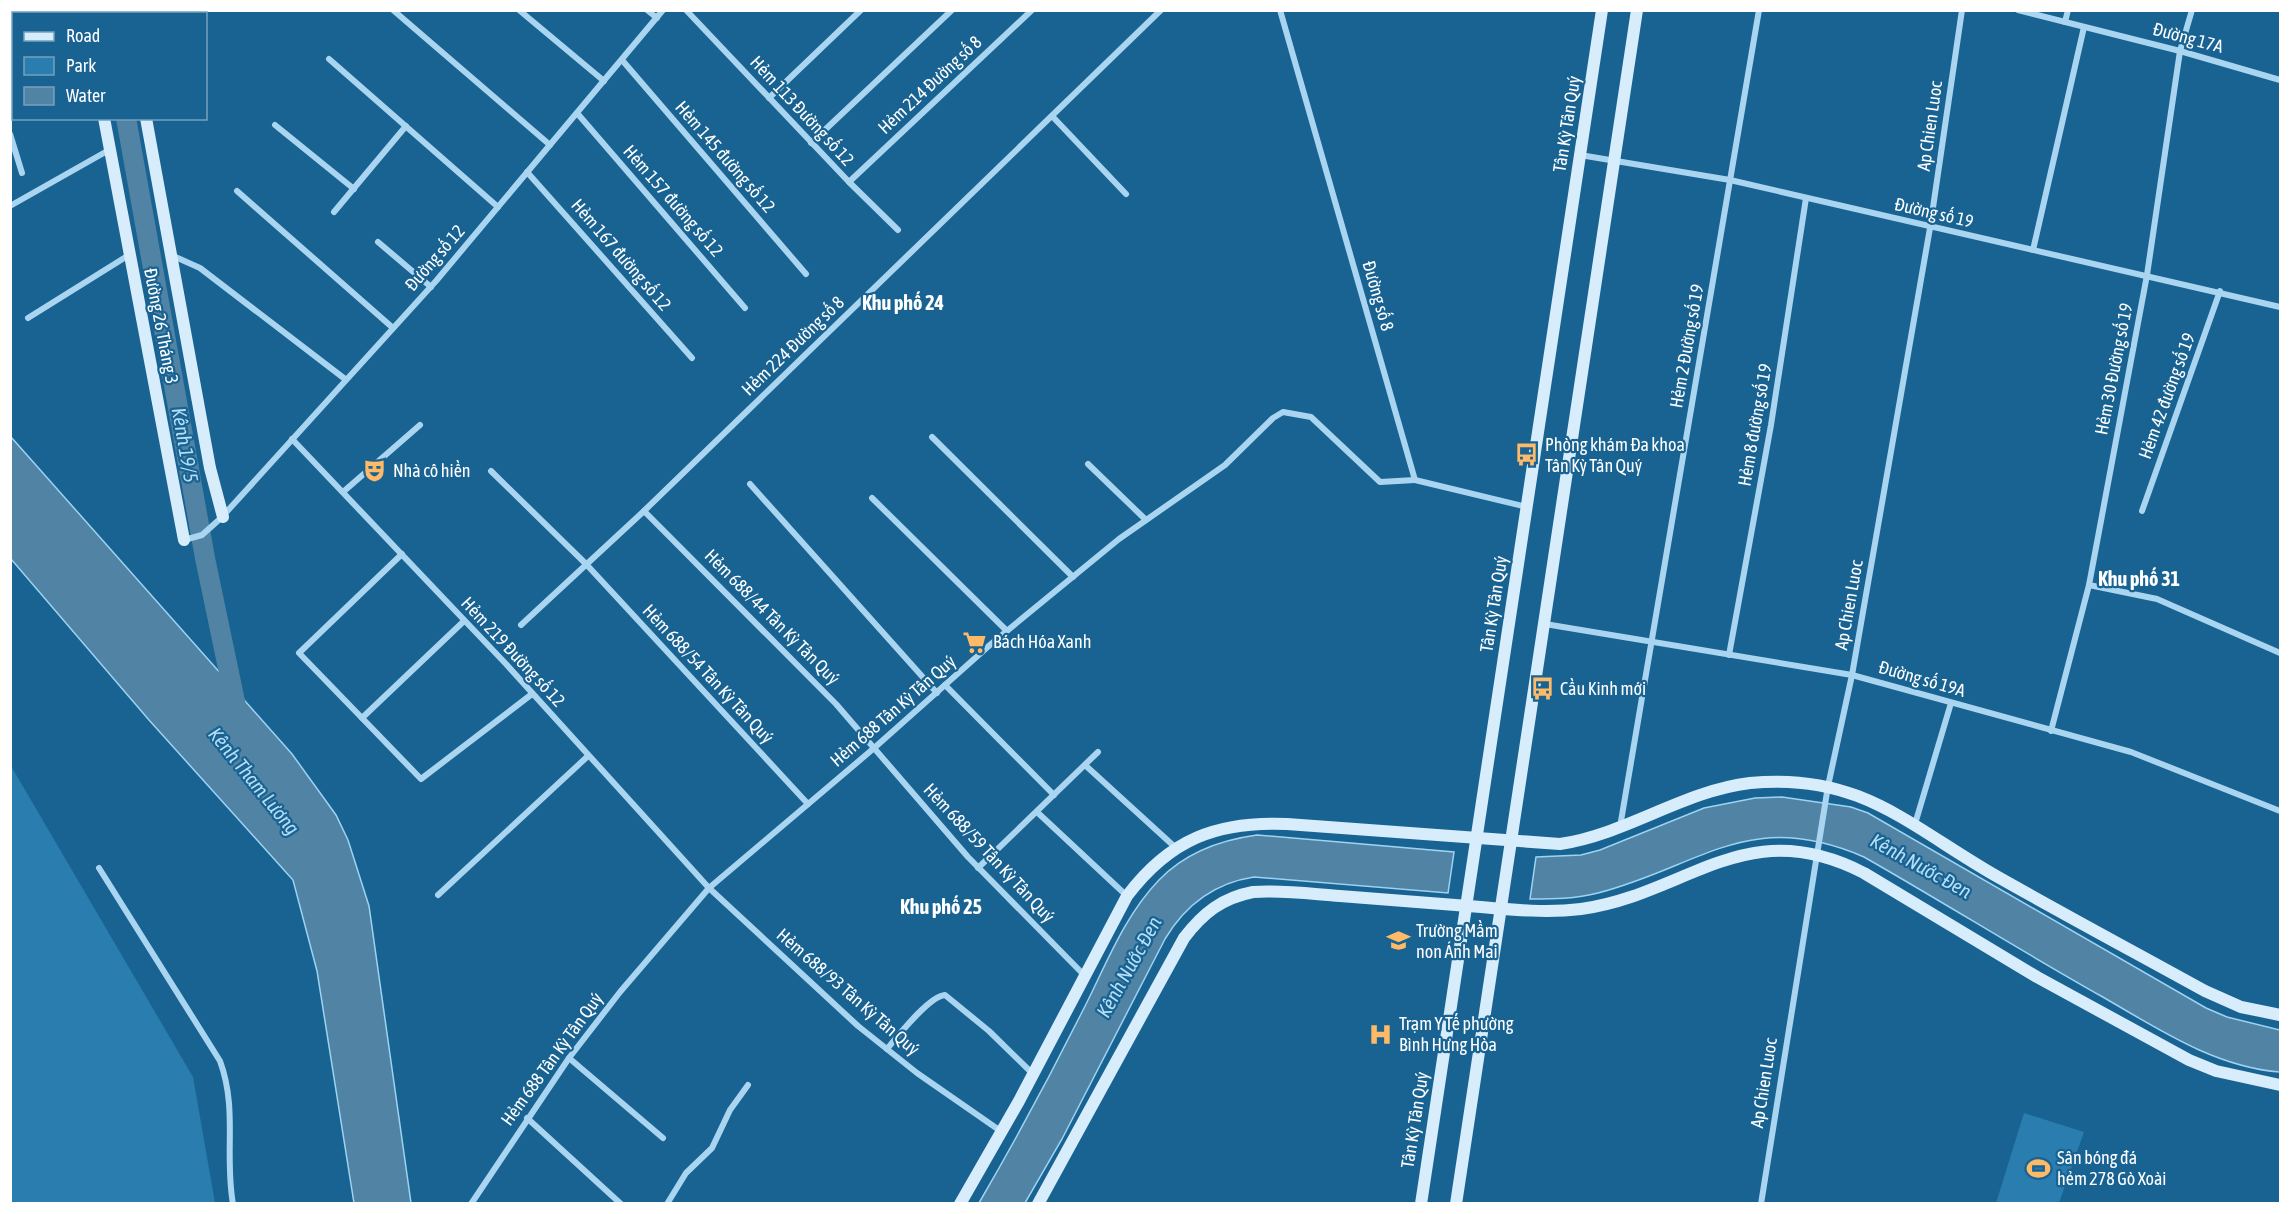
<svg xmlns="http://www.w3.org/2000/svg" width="2291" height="1214" viewBox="0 0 2291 1214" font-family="'Asap Condensed',sans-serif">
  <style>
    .green { fill: #297daf }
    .water { fill: #5083a4; stroke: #9dd3f2; stroke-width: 1.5 }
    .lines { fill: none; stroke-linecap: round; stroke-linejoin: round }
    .canal { stroke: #5083a4; stroke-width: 20 }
    .street { stroke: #aad5f0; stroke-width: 6 }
    .secondary { stroke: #d7edfb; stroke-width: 12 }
    .labels { text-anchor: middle; stroke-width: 4.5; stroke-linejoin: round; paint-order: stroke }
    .street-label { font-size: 18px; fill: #fff; stroke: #196393 }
    .poi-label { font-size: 18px; fill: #fff; stroke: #196393; text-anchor: start }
    .neighbourhood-label { font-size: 20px; font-weight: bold; fill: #fff; stroke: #196393 }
    .water-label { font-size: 20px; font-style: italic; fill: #b6def6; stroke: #196393 }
  </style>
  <rect width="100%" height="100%" fill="#196393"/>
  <!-- green -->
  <g class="green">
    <path d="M11 766 193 1077 215 1203H11Z"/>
    <path d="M2024 1113 2084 1132 2059 1203H1996Z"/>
  </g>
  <!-- water -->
  <g class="water">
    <path d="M11 437 292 754 336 815 348 840 369 906 411 1203H354L317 971 293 880 149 720 11 559Z"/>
    <path d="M1782 797 1851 807 1868 813 2206 1008 2227 1017 2280 1030V1072C2214 1067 2157 1028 2101 996 2021 951 1943 902 1864 857 1748 807 1702 866 1598 893 1575 899 1553 899 1530 899L1536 857 1581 855 1600 850 1704 808 1755 798Z"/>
    <path d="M1257 835 1454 852 1448 893 1254 877C1214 883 1186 904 1165 939L1062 1139 1025 1203H979C1015 1141 1049 1078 1081 1014 1104 970 1123 917 1159 880 1185 853 1220 840 1257 835Z"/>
  </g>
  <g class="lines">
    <!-- canal -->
    <g class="canal">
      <path d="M106 10 107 14"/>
      <path d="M126 118 205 558 237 711"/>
    </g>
    <!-- street -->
    <g class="street">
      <path d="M393 10 550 145"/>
      <path d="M519 10 604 81"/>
      <path d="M647 10 657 18"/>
      <path d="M686 10 849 182 898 230"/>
      <path d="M1280 10 1415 480 1527 507"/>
      <path d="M2018 10 2180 51 2280 80"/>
      <path d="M169 14 172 10"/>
      <path d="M2065 22 2068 10"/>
      <path d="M329 59 498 207"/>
      <path d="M622 60 806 274"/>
      <path d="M769 98 861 10"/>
      <path d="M577 113 745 308"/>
      <path d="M1052 116 1126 194"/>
      <path d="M275 125 354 189"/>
      <path d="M10 134 22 173"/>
      <path d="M811 143 952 10"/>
      <path d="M1580 155 1730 180 2280 307"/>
      <path d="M527 172 692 358"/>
      <path d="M849 182 1032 10"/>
      <path d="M237 191 393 328"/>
      <path d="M10 206 109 150"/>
      <path d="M334 212 406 126"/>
      <path d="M378 242 431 287"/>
      <path d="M2033 250 2084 27"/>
      <path d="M171 255 200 268 345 379"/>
      <path d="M28 318 129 255"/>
      <path d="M932 437 1073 577"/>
      <path d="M292 439 506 664 709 888 858 1026 917 1073 1002 1132"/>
      <path d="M1088 464 1146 520"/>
      <path d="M491 471 586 564 808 804"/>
      <path d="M750 484 937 693"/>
      <path d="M343 492 420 425"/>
      <path d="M872 498 1007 631"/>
      <path d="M644 511 836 704 968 857 1085 976"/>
      <path d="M2142 511 2220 291"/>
      <path d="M184 540 202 535 221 518 436 281 663 10"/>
      <path d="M402 554 299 653 362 718 464 621"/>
      <path d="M2089 585 2157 599 2280 653"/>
      <path d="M1545 624 1852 675 2131 752 2280 811"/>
      <path d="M521 625 644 511 1161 10"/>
      <path d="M1729 655 1771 425 1806 198"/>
      <path d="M945 685 1054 795"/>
      <path d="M362 718 421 779 532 694"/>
      <path d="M2051 731 2089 585 2147 275 2180 51 2192 10"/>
      <path d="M1085 765 1176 848"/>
      <path d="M1037 812 1127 896"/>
      <path d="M1915 824 1951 703"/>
      <path d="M1620 827 1759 10"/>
      <path d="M99 868 220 1061C238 1110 224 1154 233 1204"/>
      <path d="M978 868 1098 752"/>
      <path d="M438 895 588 756"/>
      <path d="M887 1049C898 1036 929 996 945 995L989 1031 1033 1074"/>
      <path d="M569 1058 663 1138"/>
      <path d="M527 1118 621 1204"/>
      <path d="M471 1204 569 1058 620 992 709 888 873 749 991 644 1119 539 1225 465 1273 418 1283 412 1311 417 1380 482 1415 480"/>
      <path d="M667 1204 686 1173 712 1148 730 1110 748 1085"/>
      <path d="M1761 1204 1828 786 1852 675 1930 228 1962 10"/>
    </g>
    <!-- secondary -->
    <g class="secondary">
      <path d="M84 10V14"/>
      <path d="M126 10V14"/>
      <path d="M104 118 184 540"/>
      <path d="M146 118 210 468 223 517"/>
      <path d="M960 1204 1019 1101 1127 896C1170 839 1217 821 1287 824L1560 844C1627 834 1683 791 1750 783 1861 772 1910 827 1998 877 2067 916 2136 953 2205 991L2241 1007 2280 1015"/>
      <path d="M1038 1204 1184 938C1203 913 1222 898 1253 892 1282 890 1311 894 1340 896 1387 900 1434 903 1481 907 1514 910 1548 913 1581 909 1688 894 1746 812 1864 873L2037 977 2189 1060 2216 1071 2280 1085"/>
      <path d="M1421 1204 1602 10"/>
      <path d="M1456 1204 1637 10"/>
    </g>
  </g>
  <!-- icons -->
  <defs>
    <symbol id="bus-bare" viewBox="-9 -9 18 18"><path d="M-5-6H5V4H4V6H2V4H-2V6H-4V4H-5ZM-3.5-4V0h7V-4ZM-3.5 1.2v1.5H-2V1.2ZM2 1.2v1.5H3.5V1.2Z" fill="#ffba68" stroke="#196393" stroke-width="2.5" paint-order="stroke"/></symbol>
    <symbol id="theatre-bare" viewBox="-9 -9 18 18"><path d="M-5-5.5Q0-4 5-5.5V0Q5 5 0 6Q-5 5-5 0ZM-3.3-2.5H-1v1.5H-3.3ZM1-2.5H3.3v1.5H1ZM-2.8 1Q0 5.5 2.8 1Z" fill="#ffba68" stroke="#196393" stroke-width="2.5" paint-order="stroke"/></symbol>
    <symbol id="supermarket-bare" viewBox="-9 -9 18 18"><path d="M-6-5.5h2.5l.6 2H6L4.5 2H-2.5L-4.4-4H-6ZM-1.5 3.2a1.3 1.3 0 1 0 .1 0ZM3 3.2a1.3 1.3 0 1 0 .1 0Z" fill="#ffba68" stroke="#196393" stroke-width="2.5" paint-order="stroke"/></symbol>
    <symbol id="school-bare" viewBox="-9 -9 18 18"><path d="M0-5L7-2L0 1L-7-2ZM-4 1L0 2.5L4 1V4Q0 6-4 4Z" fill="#ffba68" stroke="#196393" stroke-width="2.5" paint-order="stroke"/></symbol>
    <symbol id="hospital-bare" viewBox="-9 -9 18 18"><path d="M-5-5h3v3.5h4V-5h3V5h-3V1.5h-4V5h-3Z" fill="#ffba68" stroke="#196393" stroke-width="2.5" paint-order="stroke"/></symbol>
    <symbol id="stadium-bare" viewBox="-9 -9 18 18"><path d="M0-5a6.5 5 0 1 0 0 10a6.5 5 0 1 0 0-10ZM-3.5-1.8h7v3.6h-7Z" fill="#ffba68" stroke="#196393" stroke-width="2.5" paint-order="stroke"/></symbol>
  </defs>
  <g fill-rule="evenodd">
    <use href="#bus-bare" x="1510" y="438" width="33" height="33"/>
    <use href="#theatre-bare" x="358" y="454" width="33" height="33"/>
    <use href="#supermarket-bare" x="958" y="626" width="33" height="33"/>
    <use href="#bus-bare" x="1526" y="672" width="33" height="33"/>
    <use href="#school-bare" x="1382" y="924" width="33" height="33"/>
    <use href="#hospital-bare" x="1364" y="1018" width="33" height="33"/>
    <use href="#stadium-bare" x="2022" y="1152" width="33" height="33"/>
  </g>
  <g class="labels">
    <!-- street labels -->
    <g class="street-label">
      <text transform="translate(2188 38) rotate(15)" y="6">Đường 17A</text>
      <text transform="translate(930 85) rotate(-43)" y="6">Hẻm 214 Đường số 8</text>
      <text transform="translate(802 111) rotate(47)" y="6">Hẻm 113 Đường số 12</text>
      <text transform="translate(1567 124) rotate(-81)" y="6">Tân Kỳ Tân Quý</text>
      <text transform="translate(1930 126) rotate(-82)" y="6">Ap Chien Luoc</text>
      <text transform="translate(725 157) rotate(49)" y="6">Hẻm 145 đường số 12</text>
      <text transform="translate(673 201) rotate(49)" y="6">Hẻm 157 đường số 12</text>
      <text transform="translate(1934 213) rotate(13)" y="6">Đường số 19</text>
      <text transform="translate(621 255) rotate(49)" y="6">Hẻm 167 đường số 12</text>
      <text transform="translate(435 258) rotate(-49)" y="6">Đường số 12</text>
      <text transform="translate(1378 296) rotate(74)" y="6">Đường số 8</text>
      <text transform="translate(161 326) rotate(79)" y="6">Đường 26 Tháng 3</text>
      <text transform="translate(793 346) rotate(-44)" y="6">Hẻm 224 Đường số 8</text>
      <text transform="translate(1687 346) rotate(-80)" y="6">Hẻm 2 Đường số 19</text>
      <text transform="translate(2114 369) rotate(-79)" y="6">Hẻm 30 Đường số 19</text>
      <text transform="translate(2167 396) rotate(-70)" y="6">Hẻm 42 đường số 19</text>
      <text transform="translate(1755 425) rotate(-80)" y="6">Hẻm 8 đường số 19</text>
      <text transform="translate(1494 604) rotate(-81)" y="6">Tân Kỳ Tân Quý</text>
      <text transform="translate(1849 605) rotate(-80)" y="6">Ap Chien Luoc</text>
      <text transform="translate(772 617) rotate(45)" y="6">Hẻm 688/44 Tân Kỳ Tân Quý</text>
      <text transform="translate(513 652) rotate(47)" y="6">Hẻm 219 Đường số 12</text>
      <text transform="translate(708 674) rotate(47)" y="6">Hẻm 688/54 Tân Kỳ Tân Quý</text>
      <text transform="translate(1922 679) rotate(16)" y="6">Đường số 19A</text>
      <text transform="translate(893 711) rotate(-41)" y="6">Hẻm 688 Tân Kỳ Tân Quý</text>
      <text transform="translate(989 853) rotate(47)" y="6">Hẻm 688/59 Tân Kỳ Tân Quý</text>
      <text transform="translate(848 992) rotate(41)" y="6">Hẻm 688/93 Tân Kỳ Tân Quý</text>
      <text transform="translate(552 1059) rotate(-54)" y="6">Hẻm 688 Tân Kỳ Tân Quý</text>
      <text transform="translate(1764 1083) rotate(-81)" y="6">Ap Chien Luoc</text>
      <text transform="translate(1415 1120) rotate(-81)" y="6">Tân Kỳ Tân Quý</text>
    </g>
    <!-- poi labels -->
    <g class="poi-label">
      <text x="1545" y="451">Phòng khám Đa khoa<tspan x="1545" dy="21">Tân Kỳ Tân Quý</tspan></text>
      <text x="393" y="477">Nhà cô hiền</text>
      <text x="993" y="648">Bách Hóa Xanh</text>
      <text x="1560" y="695">Cầu Kinh mới</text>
      <text x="1416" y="937">Trường Mầm<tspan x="1416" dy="21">non Ánh Mai</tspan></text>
      <text x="1399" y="1030">Trạm Y Tế phường<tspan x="1399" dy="21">Bình Hưng Hòa</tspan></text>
      <text x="2057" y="1164">Sân bóng đá<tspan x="2057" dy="21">hẻm 278 Gò Xoài</tspan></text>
    </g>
    <!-- neighbourhood labels -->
    <g class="neighbourhood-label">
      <text x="903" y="310">Khu phố 24</text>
      <text x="2139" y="586">Khu phố 31</text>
      <text x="941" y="914">Khu phố 25</text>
    </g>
    <!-- water labels -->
    <g class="water-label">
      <text transform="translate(185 445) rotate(80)" y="7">Kênh 19/5</text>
      <text transform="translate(254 781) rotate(51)" y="7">Kênh Tham Lương</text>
      <text transform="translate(1921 866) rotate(29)" y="7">Kênh Nước Đen</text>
      <text transform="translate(1129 967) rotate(-61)" y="7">Kênh Nước Đen</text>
    </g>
  </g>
  <!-- border -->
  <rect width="2291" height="1214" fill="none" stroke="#ffffff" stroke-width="24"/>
  <!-- legend -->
  <rect x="12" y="12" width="195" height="108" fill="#196393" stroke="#75a1be" stroke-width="1.5"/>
  <rect x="24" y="32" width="30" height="9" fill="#d7edfb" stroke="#75a1be" stroke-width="1.5"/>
  <text x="66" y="42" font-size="18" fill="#ffffff">Road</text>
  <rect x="24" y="57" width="30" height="18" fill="#297daf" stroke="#75a1be" stroke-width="1.5"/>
  <text x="66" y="72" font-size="18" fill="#ffffff">Park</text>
  <rect x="24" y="87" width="30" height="18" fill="#5083a4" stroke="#75a1be" stroke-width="1.5"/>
  <text x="66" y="102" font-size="18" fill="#ffffff">Water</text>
</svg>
